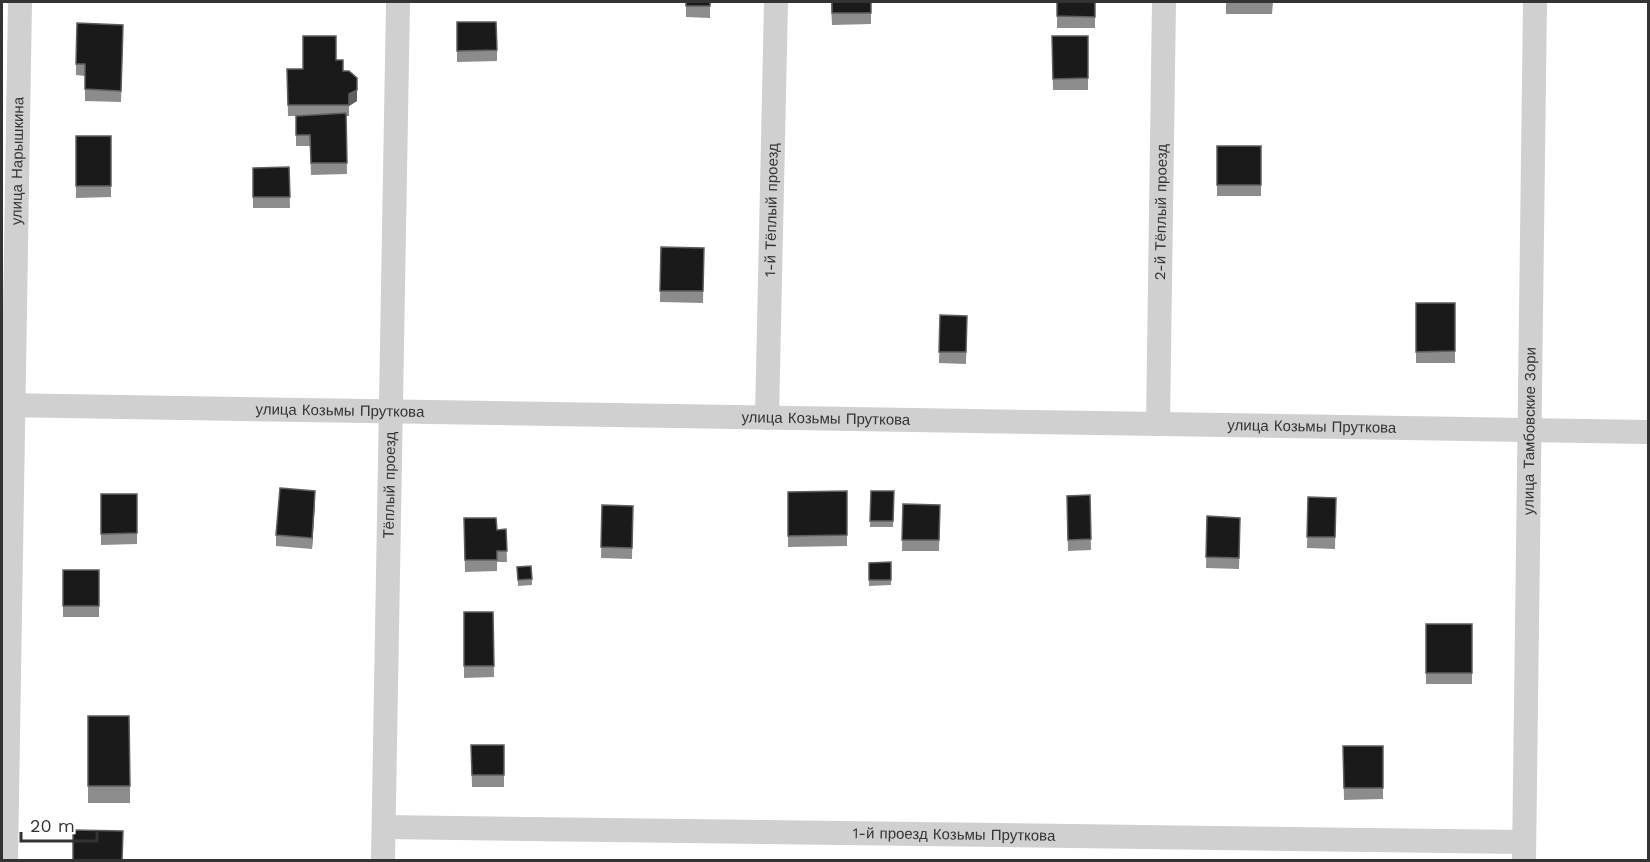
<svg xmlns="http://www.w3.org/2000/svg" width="1650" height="862" viewBox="0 0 1650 862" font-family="'Work Sans',sans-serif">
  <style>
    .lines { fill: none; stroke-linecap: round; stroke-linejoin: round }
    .minor { stroke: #d0d0d0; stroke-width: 24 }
    .wall { fill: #8c8c8c }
    .shaded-wall { fill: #5f5f5f }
    .building { fill: #1a1a1a; stroke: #5f5f5f; stroke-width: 1.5 }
    .labels { text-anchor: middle; stroke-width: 6; stroke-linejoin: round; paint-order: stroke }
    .street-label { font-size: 15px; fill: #333; stroke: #fff }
  </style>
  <rect width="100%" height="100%" fill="#fff"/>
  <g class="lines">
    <!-- minor -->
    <g class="minor">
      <path id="s1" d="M2 405 1648 432"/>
      <path id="s2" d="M767 418 776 2"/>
      <path id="s3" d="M1158 424 1164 2"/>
      <path id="s4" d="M384 827 1524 842"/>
      <path id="s5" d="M6 860 20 2"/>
      <path id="s6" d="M383 860 398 2"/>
      <path id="s7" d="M1524 860 1535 2"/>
    </g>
  </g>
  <!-- wall -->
  <g class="wall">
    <path d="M686 2H710V18L686 17Z"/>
    <path d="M831 2H871V24L832 25Z"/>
    <rect x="1057" y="2" width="38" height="26"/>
    <path d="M1226 2H1273L1272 14H1226Z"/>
    <path d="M457 22 497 50V61L457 62Z"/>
    <path d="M123 36 121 102 85 101V76L76 75V64Z"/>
    <path d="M1052 36H1088V90H1053Z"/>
    <path d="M336 60 343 71 357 78V101L349 106V116H346L347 174 311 175 310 146H296V116H288L287 69H303Z"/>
    <path d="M76 136H111V197L76 198Z"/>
    <rect x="1217" y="146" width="44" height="50"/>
    <path d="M289 167 290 208H253V168Z"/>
    <path d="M661 247 704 248 703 303 660 302Z"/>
    <rect x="1416" y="303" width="39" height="60"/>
    <path d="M940 315 967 316 966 364 939 363Z"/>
    <path d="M847 491V546L788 547V492Z"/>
    <path d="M871 491H894L893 527H870Z"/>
    <path d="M101 494H137V544L101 545Z"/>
    <path d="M1090 495 1091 550 1068 551 1067 496Z"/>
    <path d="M1308 497 1336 498 1335 549 1307 548Z"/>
    <path d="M315 502 312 549 276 546V535Z"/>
    <path d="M903 504 940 505 939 551H902Z"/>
    <path d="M602 505 633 506 632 559 601 558Z"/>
    <path d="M1207 516 1240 518 1239 569 1206 568Z"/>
    <path d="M464 518 497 530 506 529 507 562H497V571L465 572Z"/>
    <path d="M891 562V585L869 586V563Z"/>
    <path d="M517 567 532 579V585L518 586Z"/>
    <rect x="63" y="570" width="36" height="47"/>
    <path d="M464 612H493L494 677 464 678Z"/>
    <rect x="1426" y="624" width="46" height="60"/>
    <path d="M88 716 130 786V803H88Z"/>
    <path d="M471 745H504V787H472Z"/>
    <path d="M1343 746H1383V799L1344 800Z"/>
  </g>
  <!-- shaded-wall -->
  <g class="shaded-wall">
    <path d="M357 90V101L349 106V94Z"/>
    <path d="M315 491V502L312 549V538Z"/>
  </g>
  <!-- building -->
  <g class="building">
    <rect x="686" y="2" width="24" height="4"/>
    <rect x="832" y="2" width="39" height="11"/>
    <path d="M1057 2H1095V17L1057 16Z"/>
    <path d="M457 22H496L497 50 457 51Z"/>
    <path d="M77 23 123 25 121 91 85 89V64H76Z"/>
    <path d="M303 36H336V60H343V71H349L357 78V90L349 94V105H288L287 69H303Z"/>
    <path d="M1052 36H1088V78L1053 79Z"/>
    <path d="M346 113 347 163H311L310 135H296V116Z"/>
    <rect x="76" y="136" width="35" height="50"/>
    <rect x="1217" y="146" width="44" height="39"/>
    <path d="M289 167 290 197H253V168Z"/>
    <path d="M661 247 704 248 703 291H660Z"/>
    <path d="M1416 303H1455V351L1416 352Z"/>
    <path d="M940 315 967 316 966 352H939Z"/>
    <path d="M280 488 315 491 312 538 276 535Z"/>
    <path d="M847 491V535L788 536V492Z"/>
    <path d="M871 491H894L893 521H870Z"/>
    <path d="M101 494H137V533L101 534Z"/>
    <path d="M1090 495 1091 539 1068 540 1067 496Z"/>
    <path d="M1308 497 1336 498 1335 537H1307Z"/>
    <path d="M903 504 940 505 939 540H902Z"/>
    <path d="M602 505 633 506 632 548 601 547Z"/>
    <path d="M1207 516 1240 518 1239 558 1206 557Z"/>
    <path d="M464 518H496L497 530 506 529 507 551H497V560H465Z"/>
    <path d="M891 562V580H869V563Z"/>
    <path d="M531 566 532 579 518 580 517 567Z"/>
    <rect x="63" y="570" width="36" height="36"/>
    <path d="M464 612H493L494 666H464Z"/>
    <rect x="1426" y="624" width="46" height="49"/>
    <path d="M88 716H129L130 786H88Z"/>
    <path d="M471 745H504V775H472Z"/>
    <path d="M1343 746H1383V788H1344Z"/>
    <path d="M73 830 123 831 122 861H73Z"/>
  </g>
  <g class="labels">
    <!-- street labels -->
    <g class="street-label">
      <text dy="5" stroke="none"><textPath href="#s5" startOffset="699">улица Нарышкина</textPath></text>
      <text dy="5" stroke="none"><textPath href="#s2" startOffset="208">1-й Тёплый проезд</textPath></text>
      <text dy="5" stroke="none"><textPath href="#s3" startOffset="212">2-й Тёплый проезд</textPath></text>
      <text dy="5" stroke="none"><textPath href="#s1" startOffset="338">улица Козьмы Пруткова</textPath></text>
      <text dy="5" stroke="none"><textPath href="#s1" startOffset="824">улица Козьмы Пруткова</textPath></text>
      <text dy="5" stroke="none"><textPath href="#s1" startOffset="1310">улица Козьмы Пруткова</textPath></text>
      <text dy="5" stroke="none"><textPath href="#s7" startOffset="429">улица Тамбовские Зори</textPath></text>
      <text dy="5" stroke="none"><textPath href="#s6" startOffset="375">Тёплый проезд</textPath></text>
      <text dy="5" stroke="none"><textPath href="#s4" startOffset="570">1-й проезд Козьмы Пруткова</textPath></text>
    </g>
  </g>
  <!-- border -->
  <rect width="1650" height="862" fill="none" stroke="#333333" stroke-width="6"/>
  <!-- scale -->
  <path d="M21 832v9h76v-9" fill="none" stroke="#333333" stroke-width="3"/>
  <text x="30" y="832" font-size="18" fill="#333333" stroke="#ffffff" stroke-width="4.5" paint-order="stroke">20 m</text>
</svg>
